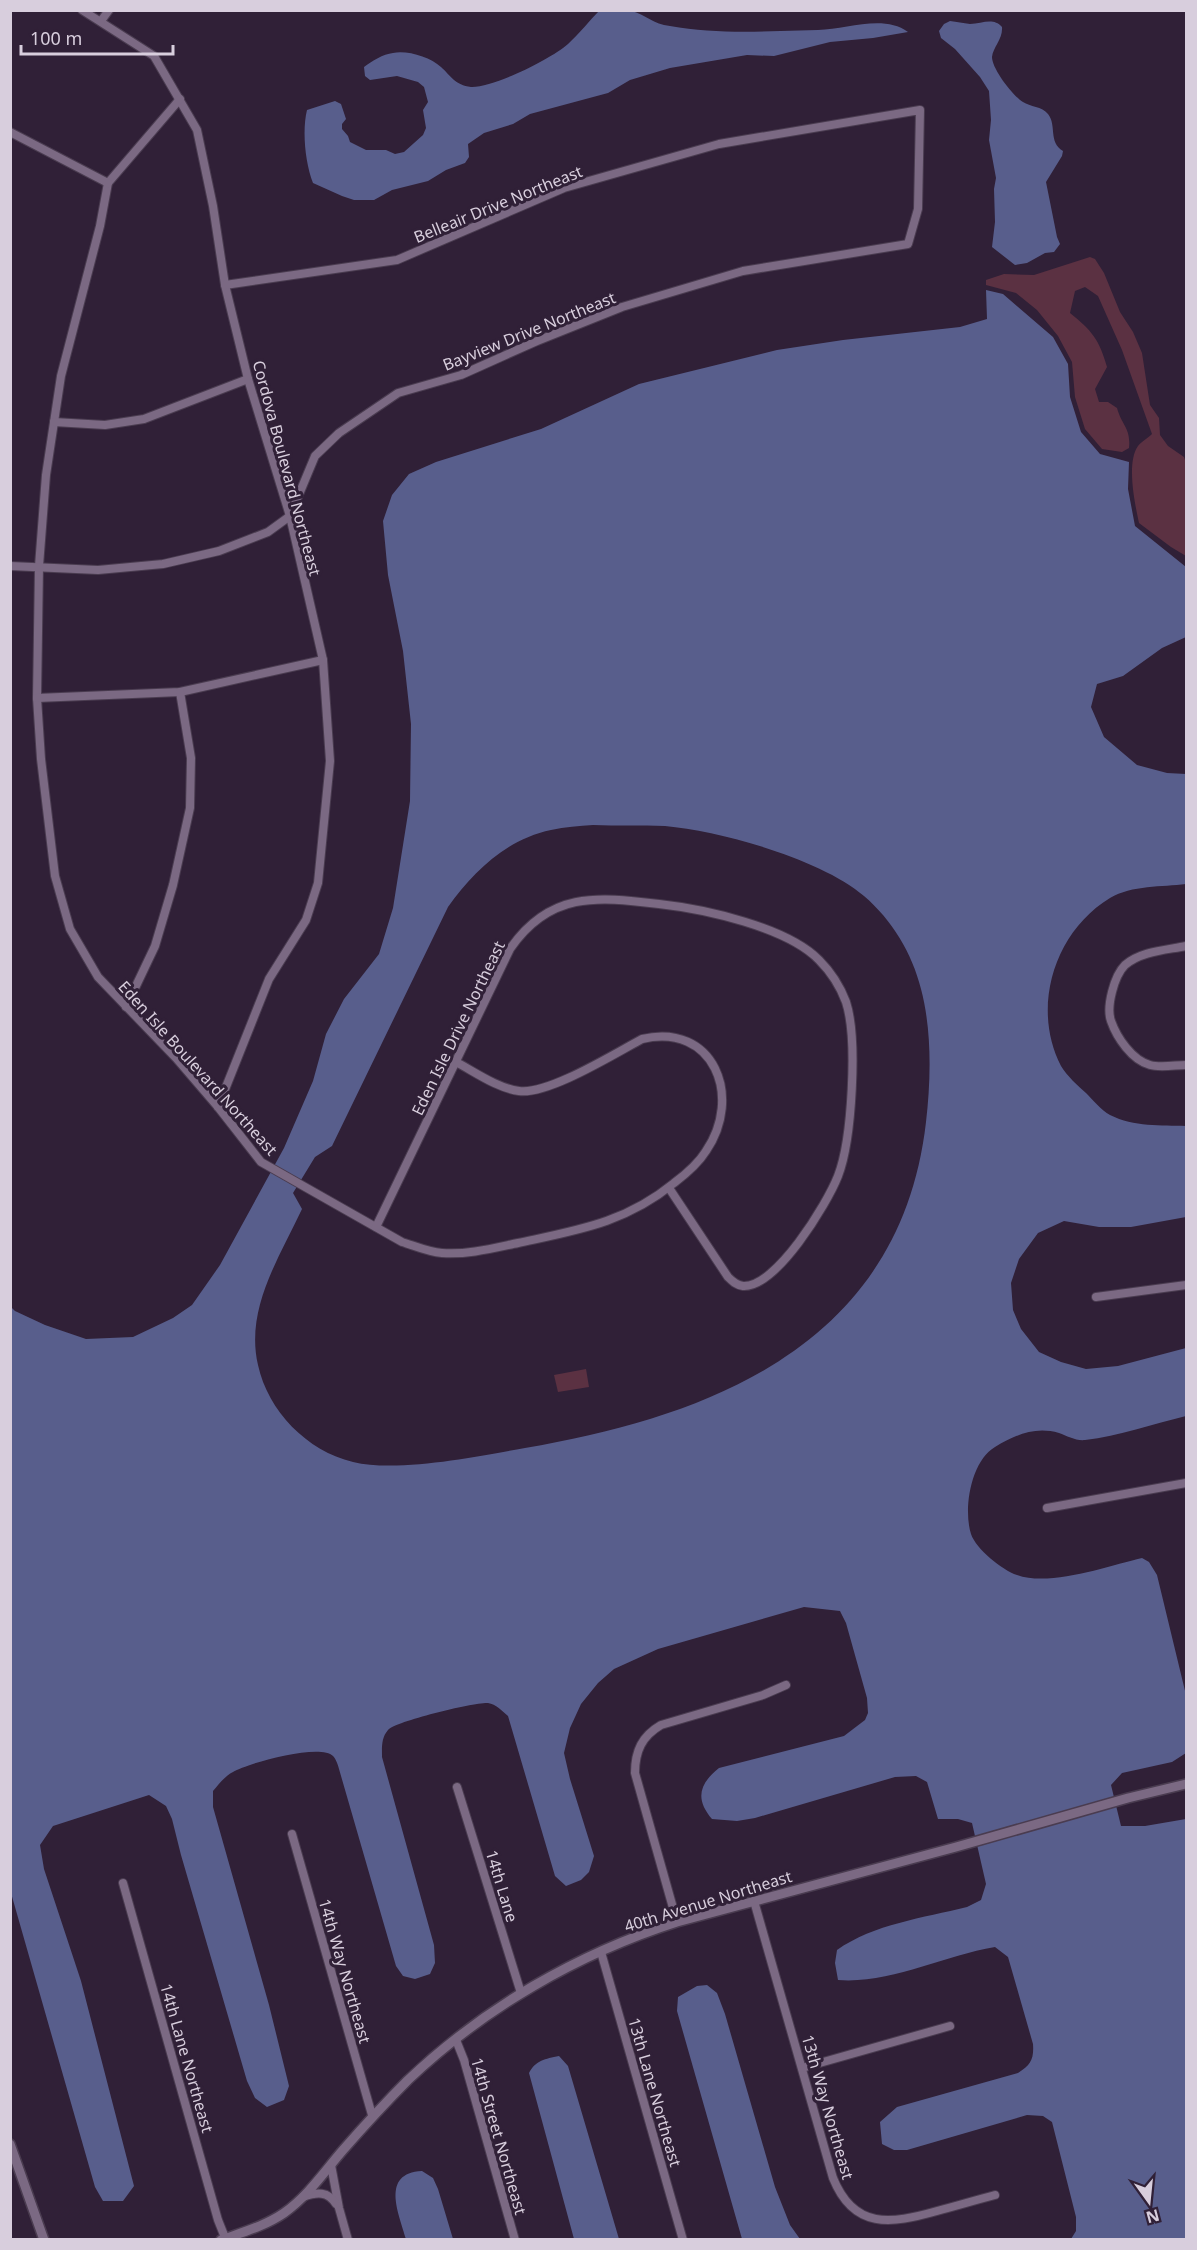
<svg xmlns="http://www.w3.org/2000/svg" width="1197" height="2250" viewBox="0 0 1197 2250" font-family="'Noto Sans',sans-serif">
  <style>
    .green { fill: #5b3142 }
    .water { fill: #585e8c; fill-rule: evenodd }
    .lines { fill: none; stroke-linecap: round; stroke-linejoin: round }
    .minor-casing { stroke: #4a3c50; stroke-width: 10 }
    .tertiary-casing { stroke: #4a3c50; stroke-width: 12 }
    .minor { stroke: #7b6983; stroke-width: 8 }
    .tertiary { stroke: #7b6983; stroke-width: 9 }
    .labels { text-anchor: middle; stroke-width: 6; stroke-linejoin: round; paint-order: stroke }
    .street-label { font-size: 16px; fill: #d8cedd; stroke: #302037 }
  </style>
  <rect width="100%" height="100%" fill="#302037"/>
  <!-- green -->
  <g class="green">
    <path d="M1090 257 1095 259 1104 273 1120 312 1133 332 1142 353 1150 405 1159 418 1160 435 1168 446 1184 457 1186 463V556L1171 547 1139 523C1135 504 1126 463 1138 446 1141 442 1148 438 1152 434L1122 350 1098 296 1085 287 1075 291 1070 313C1092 331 1099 339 1107 367L1095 389 1099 402H1108L1117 408C1122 426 1131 428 1129 448L1122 452 1102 449 1085 429 1075 397 1072 362 1058 336 1037 310 1016 293 986 285V280L1004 274 1034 275Z"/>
    <path d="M586 1369 589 1387 558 1392 554 1375Z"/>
  </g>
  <!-- water -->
  <g class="water">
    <path d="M600 10C610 10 622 8 632 11 646 15 653 24 670 26 719 35 769 31 818 30 847 29 884 14 908 32L873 38 830 42 774 56 747 55 670 68 630 80 608 93 530 114 513 124 484 133 468 144 469 157 465 163 446 170 428 181 392 190 374 200H354L342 196 313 183C305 163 302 130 307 110L335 101 341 104 346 119 342 124V129L348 136 350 142 366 150H386L395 154 404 152 423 135 426 128 423 110 428 102 424 87 418 82 397 76 370 80 365 76 364 67C372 61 383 54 393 53 407 50 430 57 441 67 451 76 455 85 471 87 493 88 551 59 568 44 579 34 589 21 600 10Z"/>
    <path d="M950 21C957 22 963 23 970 24 982 24 993 17 1002 27 1003 39 993 47 992 57 992 69 1013 96 1023 102 1030 107 1042 106 1048 114 1057 125 1048 142 1063 151L1062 156 1046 182 1057 237 1060 244 1054 252 1045 253 1027 263 1015 265 992 247 995 222 994 189 996 178 989 140 991 120 989 91 980 77 955 49 941 38 939 31 944 24Z"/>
    <path d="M986 290 1003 294 1053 337 1068 364 1070 397 1081 432 1100 454 1129 462 1128 489 1135 526 1186 567V637L1162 648 1123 676 1097 684 1091 707 1104 737 1137 765 1167 773 1186 774V884C1162 887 1132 885 1110 898 1054 932 1031 1008 1061 1066 1067 1076 1078 1086 1086 1093 1093 1100 1101 1110 1110 1115 1134 1127 1161 1125 1186 1126V1217L1131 1227H1099L1064 1221 1038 1233 1019 1259 1011 1283 1013 1310 1021 1329 1039 1352 1061 1362 1086 1369 1118 1366 1186 1348V1416C1153 1424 1119 1436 1085 1440 1076 1441 1067 1436 1059 1433 1035 1426 1015 1435 995 1447 971 1461 963 1509 971 1534 976 1549 1002 1570 1017 1575 1050 1587 1108 1566 1142 1558L1149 1562 1157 1575 1186 1695V1753L1172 1762 1122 1773 1111 1785 1121 1826H1145L1186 1819V2239H1071L1076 2231V2217L1052 2122 1043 2116 1027 2115 907 2150H894L882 2144 880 2122 897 2107 1018 2073C1031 2065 1034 2059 1033 2044L1008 1957 995 1947C942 1956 891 1984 838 1980L835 1963 837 1950C874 1924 923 1918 967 1907L981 1900 986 1884 972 1823 958 1819H938L927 1782 916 1776 895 1777 755 1818 737 1821 712 1819C695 1799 699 1784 719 1768L844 1736 865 1720 868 1713 867 1698 846 1623 840 1611 804 1607 658 1649 614 1669 598 1683 581 1704 570 1728 564 1753 570 1779 594 1856 589 1872 581 1880 566 1886 555 1876 508 1716C502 1711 496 1704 488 1703 475 1702 396 1721 388 1730 381 1738 382 1748 382 1757L434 1945 435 1963 430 1974 415 1979 403 1976 396 1966 339 1769C338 1765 336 1759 333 1756 320 1743 248 1763 233 1772 225 1776 219 1784 213 1791V1807L269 2005 289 2086 284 2100 267 2107 255 2098 247 2081 181 1855 172 1819 166 1806 149 1795 53 1826 40 1845 44 1869 81 1981 134 2186 123 2201H103L95 2187 11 1893 10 1306 15 1311 45 1325 86 1339 133 1337 173 1318 192 1305 220 1265 284 1148 313 1081 326 1034 344 999 379 954 393 908 410 801 411 724 403 651 388 575 383 521 392 495 409 474 436 462 541 429 639 384 777 350 843 340 960 327 987 319ZM593 825C617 826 641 825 665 826 721 831 821 859 864 896 892 920 912 953 921 989 932 1031 931 1079 926 1122 901 1341 718 1415 525 1448 479 1456 398 1473 353 1462 307 1451 268 1411 258 1365 245 1309 279 1258 302 1209L293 1193 315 1157 332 1146 448 907C473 872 507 839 551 830 565 827 579 826 593 825Z"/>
    <path d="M707 1985 717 1993 725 2014 775 2187 790 2225 800 2239H742L677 2011 678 1997 697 1986Z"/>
    <path d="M559 2056 568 2066 619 2239H574L529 2073C536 2060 545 2059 559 2056Z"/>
    <path d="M422 2171 433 2178 438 2189 453 2239H406C399 2214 380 2173 422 2171Z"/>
  </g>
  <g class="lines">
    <defs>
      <g id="minor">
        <path d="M82 10 154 56 197 130 213 206 225 285 248 379 290 516 323 660 330 761 318 883 306 920 269 979 218 1107"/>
        <path d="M101 21 109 10"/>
        <path d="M180 99 108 183 100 226 61 376 46 475 39 566 37 698 41 759 55 876 70 929 98 977 176 1058 218 1107 261 1162 402 1242C415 1246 428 1252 442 1253 467 1255 494 1248 518 1243 578 1230 625 1223 674 1183 686 1174 698 1164 706 1151 743 1097 714 1022 642 1039 614 1054 548 1095 519 1091 497 1088 475 1072 456 1062"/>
        <path d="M10 132 108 183"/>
        <path d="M54 422 105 425 144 419 248 379"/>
        <path d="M10 566 98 570 163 564 219 551 268 532 290 516 315 456 339 433 398 393 461 375 537 341 622 307 743 271 908 244 918 209 920 110 719 144 564 188 397 260 225 285"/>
        <path d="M37 698 180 692 323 660"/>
        <path d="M1186 946C1167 950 1141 951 1125 965 1114 976 1106 1007 1111 1021 1117 1038 1132 1060 1150 1065 1160 1068 1176 1065 1186 1065"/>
        <path d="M126 1007 155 946 173 885 190 808 191 758 180 692"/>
        <path d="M376 1227 510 949C549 892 596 896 659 904 704 909 787 927 819 960 831 972 840 986 846 1002 858 1039 852 1140 838 1176 827 1204 776 1288 743 1286 736 1285 732 1281 728 1277L669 1188"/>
        <path d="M1096 1297 1186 1285"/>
        <path d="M1047 1508 1186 1483"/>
        <path d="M457 1787 521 1993"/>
        <path d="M292 1834 372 2115"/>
        <path d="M123 1883 218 2220 226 2240"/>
        <path d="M754 1901 833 2178C854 2230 891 2224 937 2211 956 2206 976 2200 995 2195"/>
        <path d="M677 1922 635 1773C635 1751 642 1736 661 1725L763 1695 786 1685"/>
        <path d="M601 1952 683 2240"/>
        <path d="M456 2040 464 2060 515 2240"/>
        <path d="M802 2068 950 2026"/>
        <path d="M331 2165 339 2208 348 2240"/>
        <path d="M303 2197C317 2192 328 2191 336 2204"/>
      </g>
      <g id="tertiary">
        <path d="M10 2144 44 2240"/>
        <path d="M221 2240C243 2232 265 2226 284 2213 308 2196 324 2172 343 2150 364 2126 385 2103 408 2080 484 2008 577 1954 677 1922L956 1847 1128 1798 1186 1784"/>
      </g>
    </defs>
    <!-- minor casing -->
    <use href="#minor" class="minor-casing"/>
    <!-- tertiary casing -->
    <use href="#tertiary" class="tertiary-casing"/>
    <!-- minor -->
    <use href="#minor" class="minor"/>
    <!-- tertiary -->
    <use href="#tertiary" class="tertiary"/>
  </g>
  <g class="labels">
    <!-- street labels -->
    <g class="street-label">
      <text transform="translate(498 204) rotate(-22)" y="6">Belleair Drive Northeast</text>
      <text transform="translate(529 331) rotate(-22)" y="6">Bayview Drive Northeast</text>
      <text transform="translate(287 468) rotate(75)" y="6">Cordova Boulevard Northeast</text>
      <text transform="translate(458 1028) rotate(-64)" y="6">Eden Isle Drive Northeast</text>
      <text transform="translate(198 1068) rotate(48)" y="6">Eden Isle Boulevard Northeast</text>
      <text transform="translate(502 1886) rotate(73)" y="6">14th Lane</text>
      <text transform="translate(708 1901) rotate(-17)" y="6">40th Avenue Northeast</text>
      <text transform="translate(345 1971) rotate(74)" y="6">14th Way Northeast</text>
      <text transform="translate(187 2058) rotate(74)" y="6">14th Lane Northeast</text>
      <text transform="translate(655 2092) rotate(74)" y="6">13th Lane Northeast</text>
      <text transform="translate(828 2107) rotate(74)" y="6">13th Way Northeast</text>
      <text transform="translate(499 2136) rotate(74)" y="6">14th Street Northeast</text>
    </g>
  </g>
  <!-- border -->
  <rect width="1197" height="2250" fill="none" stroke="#d8cedd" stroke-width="24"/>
  <!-- north arrow -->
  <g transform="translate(1149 2202) rotate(165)" stroke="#302037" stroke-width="4.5" paint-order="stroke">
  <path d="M0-4.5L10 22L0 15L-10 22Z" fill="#d8cedd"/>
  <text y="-9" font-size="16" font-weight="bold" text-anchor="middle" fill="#d8cedd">N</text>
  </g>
  <!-- scale -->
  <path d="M21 45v9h152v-9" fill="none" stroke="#d8cedd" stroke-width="3"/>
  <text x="30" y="45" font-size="18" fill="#d8cedd" stroke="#302037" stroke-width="4.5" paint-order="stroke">100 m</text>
</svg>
